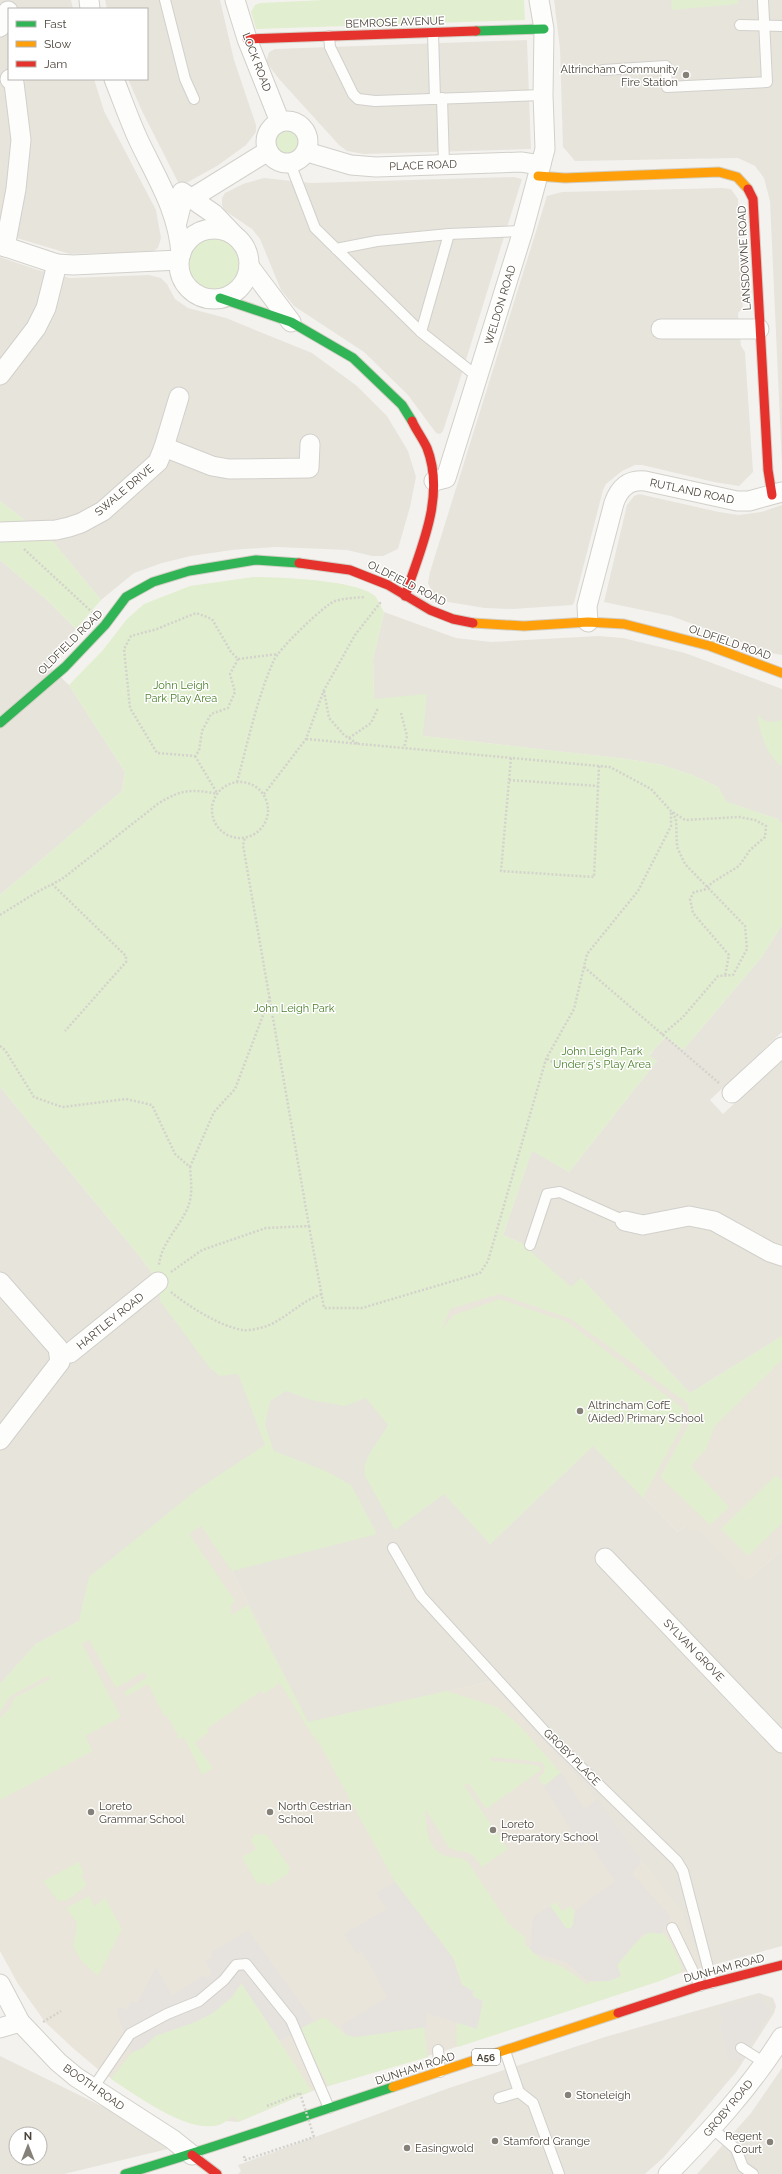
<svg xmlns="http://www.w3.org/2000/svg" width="782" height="2174" viewBox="0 0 782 2174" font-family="Raleway,sans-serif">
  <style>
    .residential { fill: #e7e4dc; fill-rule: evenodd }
    .education { fill: #eae5da }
    .green { fill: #e1eecf }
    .parking { fill: #e6e3df }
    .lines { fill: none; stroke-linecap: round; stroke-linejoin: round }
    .lane-casing { stroke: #d2d0cb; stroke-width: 12 }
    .street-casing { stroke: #d2d0cb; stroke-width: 21 }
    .fast-casing { stroke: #d3cfc5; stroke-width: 11 }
    .slow-casing { stroke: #d3cfc5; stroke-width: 11 }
    .jam-casing { stroke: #d3cfc5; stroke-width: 11 }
    .path { stroke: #d3d2cc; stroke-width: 2.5; stroke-dasharray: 2 2; stroke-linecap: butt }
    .lane { stroke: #fdfdfc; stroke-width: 10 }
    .street { stroke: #fdfdfc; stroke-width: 19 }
    .fast { stroke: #30b455; stroke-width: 9 }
    .slow { stroke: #ff9f0a; stroke-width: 9 }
    .jam { stroke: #e5322d; stroke-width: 9 }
    .path-bridge { stroke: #d3d2cc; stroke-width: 2.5; stroke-dasharray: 2 2; stroke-linecap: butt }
    .poi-dot { fill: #868178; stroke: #fff; stroke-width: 1.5 }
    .labels { text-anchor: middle; stroke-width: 3; stroke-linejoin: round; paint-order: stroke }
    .shield { fill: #fff; stroke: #817c74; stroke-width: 1 }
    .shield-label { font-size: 10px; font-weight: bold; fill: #4b4439 }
    .street-label { font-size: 11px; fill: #4b4439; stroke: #fff }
    .poi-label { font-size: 11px; fill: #4b4439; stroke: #fff; text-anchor: start }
    .park-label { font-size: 11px; fill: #4a7f2a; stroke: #fff }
  </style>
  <rect width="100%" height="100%" fill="#f4f2ee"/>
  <!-- residential -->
  <g class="residential">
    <path d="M0 0H71L73 9H9V79H94L104 111 156 210 161 238 158 248 152 252 70 254 0 233Z"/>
    <path d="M105 0H220L234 60 256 125V132L246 145 217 166 188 182 183 183 178 182 142 111 128 79H147V9H107Z"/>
    <path d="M554 0H782V465L770 201 764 178 755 166 738 158 575 161 563 147 560 49Z"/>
    <path d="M527 40 531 149 364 154 347 151 339 145 279 79 266 62 269 52 275 49Z"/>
    <path d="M514 177 522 179 462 373 443 431 440 434 436 433 408 395 364 352 294 306 281 290 260 239 252 229 224 210 222 205V198L225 193 243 184 264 178 311 183Z"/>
    <path d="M722 188 731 189 738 199 743 308 738 313 741 346 745 352 753 472 739 486 714 482 642 465H635L622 471 606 484 603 490 574 603 572 605 513 609 485 608 448 602 433 594 428 583 430 572 547 196 562 192Z"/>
    <path d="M0 257 38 270 70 278 149 275 161 278 167 284 175 299 188 308 226 318 312 353 357 386 387 416 408 451 416 477 410 507 398 549 383 556H372L347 550 276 547 232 550 191 556 162 563 134 573 101 600 54 543 0 501Z"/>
    <path d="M639 494 719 512 739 515 761 512 782 505V655L771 653 671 616 604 602 627 505 634 496Z"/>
    <path d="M0 560 47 600 76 629 47 664 69 685 125 772 122 791 0 895Z"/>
    <path d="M384 612 456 638 491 642 598 636 623 638 685 653 782 689V824L778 819 726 802 718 787 692 775 662 765 627 759 422 736 374 699 373 659Z"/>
    <path d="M782 925V1032L710 1100 723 1114 782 1059V1336L690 1393 581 1278 571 1288 521 1243 503 1235 532 1150 569 1172 657 1061 649 1056 656 1047 666 1037 683 1050 761 958Z"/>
    <path d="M0 1087 142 1259 158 1282 318 1325 490 1544 593 1446 678 1532 686 1525 698 1528 747 1580 782 1550V1946L701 1968 681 1912 641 1861 489 1682 308 1723 232 1571 79 1621 36 1644 0 1684Z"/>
    <path d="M759 1993 773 1998 776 2006 774 2013 737 2071 663 2158 645 2174H238L241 2171 238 2165 449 2088 605 2037Z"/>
    <path d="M0 2056 130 2120 172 2148 64 2174H0ZM16 2134H40V2158H16Z"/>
    <path d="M782 2068V2174H697L751 2113Z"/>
  </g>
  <!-- education -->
  <g class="education">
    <path d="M521 1243 571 1287 581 1278 690 1393 782 1336V1550L746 1581 698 1528 693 1532 686 1525 678 1532 593 1446 490 1544 360 1318Z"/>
    <path d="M201 1526 232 1571 308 1722 489 1682 597 1799 641 1861 682 1912 701 1968 680 1973 444 2051 312 2091 238 2122 226 2121 219 2125 213 2126 189 2123 144 2100 100 2071 74 2049 45 2022 18 1984 0 1951V1684L36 1644 79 1621 127 1574Z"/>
  </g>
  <!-- green -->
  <g class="green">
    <path d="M325 0H524L525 20 256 29 251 12 255 5 260 3Z"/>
    <path d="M671 0H738V4L672 10Z"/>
    <circle cx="287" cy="142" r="14"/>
    <circle cx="214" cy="265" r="26"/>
    <path d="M0 501 54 543 101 600 76 629 47 600 0 560Z"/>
    <path d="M253 577C278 577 358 580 375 596 379 601 381 607 384 612L373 659 374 699 427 694 423 736 627 759 662 765 692 775 718 787 727 802 778 819 782 824V925L761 958 683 1050 666 1037 649 1055 657 1061 569 1172 532 1151 503 1235 521 1243 571 1287 581 1278 690 1393 782 1336V1360L714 1427 706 1449 691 1466 729 1507 710 1525 660 1477 689 1424 690 1416 687 1403 571 1319 499 1294 450 1309 442 1329 454 1315 500 1299 567 1322 683 1408 684 1416 681 1428 643 1498 593 1446 490 1544 444 1494 395 1530 365 1476C361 1459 380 1440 388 1425L366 1398 345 1406 311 1400 286 1391 270 1401 265 1425 274 1451 326 1471 351 1485 377 1534 232 1571 201 1526 189 1534 235 1601 231 1604V1615L248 1605 308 1722 447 1691 497 1707 520 1726 561 1773 544 1786 538 1778C545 1773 547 1769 542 1762L490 1757 492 1761 536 1765 540 1767 541 1770 486 1809 468 1783 464 1785 508 1849 482 1867C469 1847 468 1855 449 1848L426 1810 425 1811C427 1829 426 1848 446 1856 453 1858 461 1857 467 1861L509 1924 525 1937V1944L541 1959 563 1967 590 1986 588 1981 595 1982 621 1976 617 1966C628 1952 653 1913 670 1942 675 1950 678 1959 682 1968L680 1973 660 1981 458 2047 456 2039 457 2022 477 2028 473 1991 462 1985 453 1958 395 1882 313 1732 319 1746 280 1683 264 1694 261 1691 207 1729 209 1732 195 1743 213 1768 202 1775 184 1737 178 1739 177 1736 178 1735 166 1715 164 1716 148 1684 127 1696 124 1692 147 1677 144 1672 116 1688 89 1640 82 1644 121 1717 85 1736 93 1751 0 1800V1718L11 1707 14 1698 50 1679 48 1676 11 1696 0 1712V1684L36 1644 79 1621 89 1577 198 1489 265 1445 238 1374 220 1376 210 1368 160 1301 158 1282 142 1259 0 1087V895L122 791 125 772 69 685 103 650 127 619 144 604 190 586Z"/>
    <path d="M757 714C764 723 771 723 782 720V766C766 756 760 732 757 714Z"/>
    <path d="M776 1475 782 1481V1523L748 1556 721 1529Z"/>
    <path d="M254 1834 267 1835 290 1868 288 1874 268 1886 263 1882 258 1885 242 1857 256 1849 250 1839 254 1837Z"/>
    <path d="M79 1862 84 1874 81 1876 87 1885 68 1900 58 1901 43 1881Z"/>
    <path d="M89 1896 95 1906 105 1898 122 1929 98 1976 83 1963 73 1947 77 1923 66 1908Z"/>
    <path d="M556 1902 562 1911 570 1906 575 1911 573 1925 571 1928H566L550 1906Z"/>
    <path d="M242 1983 312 2091 238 2122 234 2116C229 2119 223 2124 218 2125 188 2134 136 2095 111 2079L131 2053 144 2047 155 2036 195 2022 213 2013 232 1997Z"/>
    <path d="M325 2017 346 2035 356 2037 424 2027 428 2057 328 2086 299 2028Z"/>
  </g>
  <!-- parking -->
  <g class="parking">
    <path d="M561 1773 584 1808H587L597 1799 641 1861 632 1874 671 1917 661 1934 648 1932 641 1936 617 1965 621 1976 609 1981H588L566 1962 534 1953 530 1949 533 1917 550 1906 566 1928H571L573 1925 575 1911 615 1881 588 1841 581 1846 544 1786Z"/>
    <path d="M395 1882 453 1958 462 1985 473 1991 472 1996 483 2001 477 2029 426 2013 427 2027 356 2037 346 2035 342 2025 388 1997 362 1951 357 1954 344 1934 387 1909 376 1893Z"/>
    <path d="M248 1930 314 2021 280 2041 241 1983 232 1997 213 2013 195 2022 155 2036 144 2047 131 2053 116 2009 122 2007 127 2010 131 2001 137 2003 156 1967 172 1995 204 1975 206 1978 210 1976 211 1971 205 1961 213 1957 211 1953Z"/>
    <path d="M759 1997 771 2012 740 2061 729 2060 720 2026 724 2024 719 2009Z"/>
  </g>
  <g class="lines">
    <defs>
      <g id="lane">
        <path d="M165 0 185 79 194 99"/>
        <path d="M740 25 782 26"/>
        <path d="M433 33 435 99"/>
        <path d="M329 36 330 47 353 94 358 99 375 101 543 95"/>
        <path d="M603 70 666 66 667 87 767 82 763 0"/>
        <path d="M442 98 444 165"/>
        <path d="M290 163 315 228 421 332 449 234 377 241 336 249"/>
        <path d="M449 234 523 231"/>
        <path d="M421 332 478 377"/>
        <path d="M530 1245 547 1194 560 1192 625 1221"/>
        <path d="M393 1548 421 1596 549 1736 677 1861 683 1871 712 1983"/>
        <path d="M672 1928 700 1986"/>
        <path d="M741 2048 765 2063"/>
        <path d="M438 2050 440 2072"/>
        <path d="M93 2088 130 2034 167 2014 199 2001 224 1980 236 1965 246 1964 291 2020 329 2108"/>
        <path d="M519 2092 533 2103 559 2174"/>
        <path d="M499 2098 519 2092 505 2051"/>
        <path d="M713 2129 736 2149 743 2167 753 2174"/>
      </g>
      <g id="street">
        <path d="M89 0 90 9"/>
        <path d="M235 0 247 39 280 122"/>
        <path d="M0 27 8 11"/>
        <path d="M114 79C122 99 129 119 138 139 156 177 178 210 181 254"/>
        <circle cx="287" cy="142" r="21"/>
        <path d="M307 152 351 165 376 167 521 162 541 165"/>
        <path d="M182 192 214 214 234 235"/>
        <path d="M177 222 182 202 192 198 268 151"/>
        <circle cx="214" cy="264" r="35"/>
        <path d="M0 245 57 264 73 265 179 260"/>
        <path d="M5 247 16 189 21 140 14 83 10 79"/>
        <path d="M249 266 291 322"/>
        <path d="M661 329H759"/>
        <path d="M0 375 36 328 46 308 57 264"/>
        <path d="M164 447 212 466 229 469 309 468 310 444"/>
        <path d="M434 481 446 478 523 231 545 149 543 95 544 29 539 0"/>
        <path d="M0 532 56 530 69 527 81 523 103 511 158 462 164 447 179 397"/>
        <path d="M588 622 587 606 614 503C619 489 628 479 645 481L737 501H749L782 492"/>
        <path d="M732 1093 782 1047"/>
        <path d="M625 1221 643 1225 689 1216 714 1221 770 1252 782 1256"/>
        <path d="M0 1282 58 1348 60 1362 0 1440"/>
        <path d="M60 1354 70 1353 158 1282"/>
        <path d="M605 1558 782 1743"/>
        <path d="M0 1984 20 2022 58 2062 76 2077 172 2139 192 2155"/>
        <path d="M0 2028 20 2022"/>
        <path d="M668 2174C710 2131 750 2088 782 2037"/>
      </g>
      <g id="fast">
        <path d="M476 31 544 29"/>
        <path d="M220 298 291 322 353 358 402 405 412 421"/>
        <path d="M0 723 65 667 105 625 126 597 153 582 189 571 256 560 299 563"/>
        <path d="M125 2174C215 2148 303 2116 393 2087"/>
      </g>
      <g id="slow">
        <path d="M538 176 565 178 719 172 737 177 748 189"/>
        <path d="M473 623 524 626 588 622 624 624 710 646 782 673"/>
        <path d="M393 2087 618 2013"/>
      </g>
      <g id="jam">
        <path d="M247 39 476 31"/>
        <path d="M748 189 753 199 768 470 772 495"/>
        <path d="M299 563 350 570 388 585 430 610 453 619 473 623"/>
        <path d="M405 596C420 550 446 497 427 448 423 439 416 430 412 421"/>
        <path d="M618 2013 700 1986 782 1965"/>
        <path d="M192 2155 217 2174"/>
      </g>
    </defs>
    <!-- lane casing -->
    <use href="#lane" class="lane-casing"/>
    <!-- street casing -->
    <use href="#street" class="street-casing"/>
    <!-- fast casing -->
    <use href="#fast" class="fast-casing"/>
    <!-- slow casing -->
    <use href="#slow" class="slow-casing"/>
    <!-- jam casing -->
    <use href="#jam" class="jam-casing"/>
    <!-- path -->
    <g class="path">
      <path d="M24 549 92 612"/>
      <path d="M238 659 230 674 235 692 228 708 211 714 202 731 199 751 195 756 157 753 130 708 124 649 131 636 157 629 196 613 212 619 231 652 238 659 278 654"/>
      <path d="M324 691 329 718 344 735 358 744"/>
      <path d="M401 713 407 736 404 748"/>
      <path d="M349 738 371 723 378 708"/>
      <path d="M306 739 610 767 651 789 671 811 685 820 739 817 755 820 766 826 765 837 750 850 739 866 713 882 704 890 694 892 690 899 693 913 729 955 725 976"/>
      <path d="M195 756 217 793"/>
      <path d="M511 758 501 871 594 877 599 766"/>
      <path d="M509 780 598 786"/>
      <circle cx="240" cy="810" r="28"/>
      <path d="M237 782C248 742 257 698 274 660 279 649 324 605 335 601 344 598 355 598 365 597"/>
      <path d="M264 794 306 739 324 690 355 635 380 603 379 602"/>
      <path d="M52 884 126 956V962L65 1031"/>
      <path d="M0 915 37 892 62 879 159 803C182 789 192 789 218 794"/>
      <path d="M584 967 719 1083"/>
      <path d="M662 1035 683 1017 718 976 733 975 747 949 745 926 685 864 677 847 676 819 672 812"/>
      <path d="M0 1046 5 1050 34 1097 62 1107 126 1099 152 1105 175 1154 190 1167C191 1180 193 1195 188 1207 180 1227 161 1243 159 1265"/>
      <path d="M547 1059 568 1070"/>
      <path d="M190 1167 214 1112 235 1089 270 997"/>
      <path d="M309 1226 324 1308H362L480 1273 488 1261 546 1059 574 1009 587 954 638 891 671 826V811"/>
      <path d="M171 1272 202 1250 266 1228 309 1226 243 845 245 838"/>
      <path d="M171 1292C188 1306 221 1327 243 1330 249 1331 261 1328 267 1326 287 1318 301 1301 322 1294"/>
      <path d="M43 2022 61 2011"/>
      <path d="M267 2106 300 2093"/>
      <path d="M244 2156 245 2160 314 2137"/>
    </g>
    <!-- lane -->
    <use href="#lane" class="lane"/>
    <!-- street -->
    <use href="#street" class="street"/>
    <!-- fast -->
    <use href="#fast" class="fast"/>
    <!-- slow -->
    <use href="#slow" class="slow"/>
    <!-- jam -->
    <use href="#jam" class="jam"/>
    <!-- path-bridge -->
    <path class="path-bridge" d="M300 2093 314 2137"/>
  </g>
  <!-- markers -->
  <g class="poi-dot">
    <circle cx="686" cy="75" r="4"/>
    <circle cx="580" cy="1411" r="4"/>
    <circle cx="91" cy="1812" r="4"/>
    <circle cx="270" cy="1812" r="4"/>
    <circle cx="493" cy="1830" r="4"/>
    <circle cx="568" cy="2095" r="4"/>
    <circle cx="495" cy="2141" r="4"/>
    <circle cx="770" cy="2142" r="4"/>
    <circle cx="407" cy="2148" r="4"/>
  </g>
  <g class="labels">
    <!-- shield labels -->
    <rect class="shield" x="472" y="2049" width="28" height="16" rx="3"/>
    <g class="shield-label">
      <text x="486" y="2061">A56</text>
    </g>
    <!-- street labels -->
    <g class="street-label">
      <text transform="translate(395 22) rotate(-2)" y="4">BEMROSE AVENUE</text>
      <text transform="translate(257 62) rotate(69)" y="4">LOCK ROAD</text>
      <text transform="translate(423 165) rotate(-2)" y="4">PLACE ROAD</text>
      <text transform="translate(744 258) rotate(-93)" y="4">LANSDOWNE ROAD</text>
      <text transform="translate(500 305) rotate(-73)" y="4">WELDON ROAD</text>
      <text transform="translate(124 490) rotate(-40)" y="4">SWALE DRIVE</text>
      <text transform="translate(692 491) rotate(12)" y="4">RUTLAND ROAD</text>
      <text transform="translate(407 583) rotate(27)" y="4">OLDFIELD ROAD</text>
      <text transform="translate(70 642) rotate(-45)" y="4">OLDFIELD ROAD</text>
      <text transform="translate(730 642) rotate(19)" y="4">OLDFIELD ROAD</text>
      <text transform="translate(110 1321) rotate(-39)" y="4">HARTLEY ROAD</text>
      <text transform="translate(694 1650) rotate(46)" y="4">SYLVAN GROVE</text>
      <text transform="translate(572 1757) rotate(45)" y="4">GROBY PLACE</text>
      <text transform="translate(724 1968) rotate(-15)" y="4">DUNHAM ROAD</text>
      <text transform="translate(415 2068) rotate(-18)" y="4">DUNHAM ROAD</text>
      <text transform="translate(94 2087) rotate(35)" y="4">BOOTH ROAD</text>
      <text transform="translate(728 2108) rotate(-50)" y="4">GROBY ROAD</text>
    </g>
    <!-- poi labels -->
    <g class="poi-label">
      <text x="678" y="73" text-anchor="end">Altrincham Community<tspan x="678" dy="13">Fire Station</tspan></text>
      <text x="588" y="1409">Altrincham CofE<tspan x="588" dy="13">(Aided) Primary School</tspan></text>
      <text x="99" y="1810">Loreto<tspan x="99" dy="13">Grammar School</tspan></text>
      <text x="278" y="1810">North Cestrian<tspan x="278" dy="13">School</tspan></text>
      <text x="501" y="1828">Loreto<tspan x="501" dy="13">Preparatory School</tspan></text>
      <text x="576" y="2099">Stoneleigh</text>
      <text x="762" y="2140" text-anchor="end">Regent<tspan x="762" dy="13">Court</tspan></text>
      <text x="503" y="2145">Stamford Grange</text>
      <text x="415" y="2152">Easingwold</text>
    </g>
    <!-- park labels -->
    <g class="park-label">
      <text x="181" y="689">John Leigh<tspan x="181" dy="13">Park Play Area</tspan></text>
      <text x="294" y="1012">John Leigh Park</text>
      <text x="602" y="1055">John Leigh Park<tspan x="602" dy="13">Under 5's Play Area</tspan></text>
    </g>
  </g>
  <!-- legend -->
  <rect x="8" y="8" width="140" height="72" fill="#ffffff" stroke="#b7b4b0"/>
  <rect x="16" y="21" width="20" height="6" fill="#30b455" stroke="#b7b4b0"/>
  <text x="44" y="28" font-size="12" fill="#4b4439">Fast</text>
  <rect x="16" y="41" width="20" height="6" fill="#ff9f0a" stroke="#b7b4b0"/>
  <text x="44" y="48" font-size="12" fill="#4b4439">Slow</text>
  <rect x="16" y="61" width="20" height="6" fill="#e5322d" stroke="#b7b4b0"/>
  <text x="44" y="68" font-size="12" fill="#4b4439">Jam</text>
  <!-- north arrow -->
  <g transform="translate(28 2146)"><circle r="19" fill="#ffffff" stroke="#b7b4b0"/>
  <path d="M0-3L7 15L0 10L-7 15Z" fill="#868178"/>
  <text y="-6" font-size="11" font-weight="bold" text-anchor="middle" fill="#4b4439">N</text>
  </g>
</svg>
